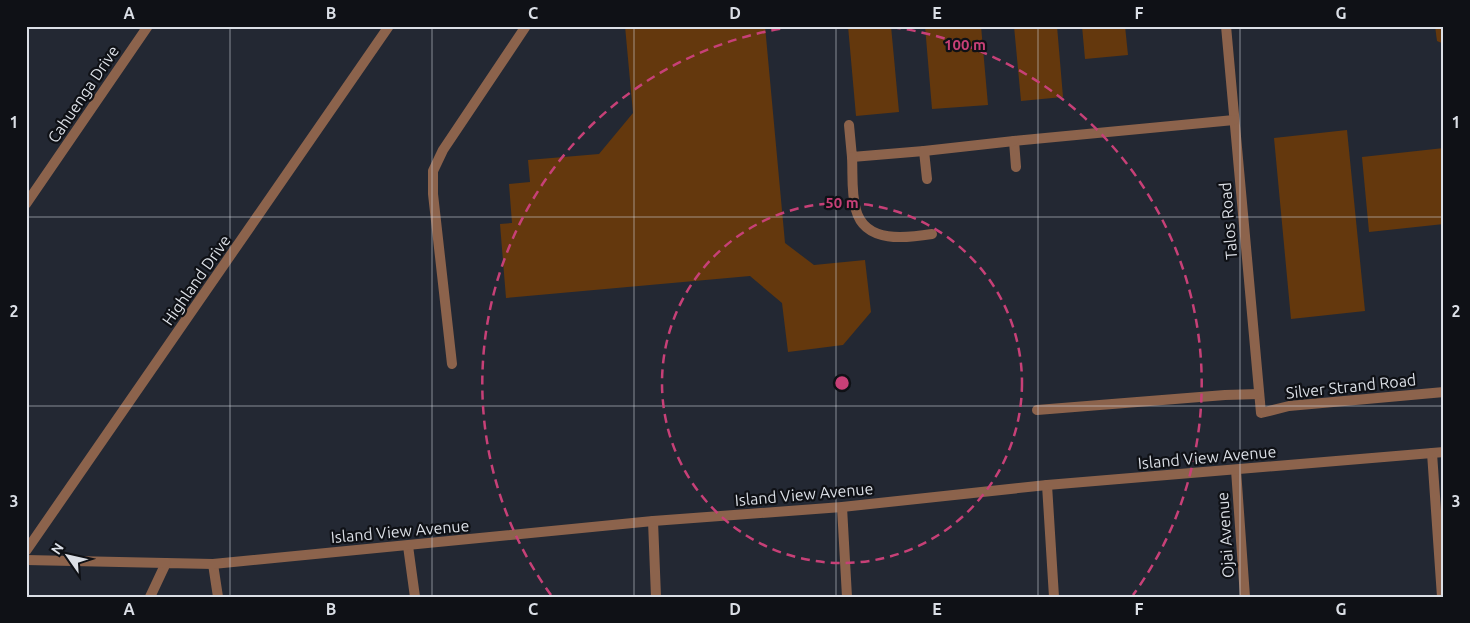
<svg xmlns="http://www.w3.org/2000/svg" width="1470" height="623" viewBox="0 0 1470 623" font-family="Ubuntu,sans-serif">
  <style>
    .building { fill: #64380d }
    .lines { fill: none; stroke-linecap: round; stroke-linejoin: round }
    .minor { stroke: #8c634c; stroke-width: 10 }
    .tertiary { stroke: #8c634c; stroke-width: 10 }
    .grid { fill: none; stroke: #dbdfe6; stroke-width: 1; stroke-opacity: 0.55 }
    .ring { fill: none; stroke: #c74077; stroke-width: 2.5; stroke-dasharray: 9 6 }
    .labels { text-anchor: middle; stroke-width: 4.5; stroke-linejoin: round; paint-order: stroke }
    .street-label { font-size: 16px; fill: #dbdfe6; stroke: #0f1116 }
    .centre { fill: #c74077; stroke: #0f1116; stroke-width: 2.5 }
    .ring-label { font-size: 15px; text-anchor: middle; font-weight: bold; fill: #c74077; stroke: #0f1116; stroke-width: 4.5; stroke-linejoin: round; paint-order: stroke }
    .neatline { fill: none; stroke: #dbdfe6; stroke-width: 2 }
    .grid-label { font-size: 16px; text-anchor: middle; font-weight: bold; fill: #dbdfe6 }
  </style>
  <rect width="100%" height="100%" fill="#232833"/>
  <!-- building -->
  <g class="building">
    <path d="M625 26H765L785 243 814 265 865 260 871 312 843 345 788 352 782 303 750 276 506 298 500 224 512 223 509 184 530 182 528 160 599 154 633 113Z"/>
    <path d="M848 26H891L899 112 856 116Z"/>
    <path d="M925 26H981L988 105 932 109Z"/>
    <path d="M1014 26H1057L1063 97 1021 101Z"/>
    <path d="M1082 26H1125L1128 55 1085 59Z"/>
    <path d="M1435 26H1444V44L1437 41Z"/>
    <path d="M1347 130 1365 311 1291 319 1274 138Z"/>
    <path d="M1444 148V224L1369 232 1362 157Z"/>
  </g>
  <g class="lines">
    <!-- minor -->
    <g class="minor">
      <path d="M1226 26 1261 413 1289 406 1444 392"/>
      <path d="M849 125 852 157 924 151"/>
      <path d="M852 157C853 174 851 193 856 210 865 244 907 238 932 234"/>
      <path d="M1016 167 1014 141 1234 120"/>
      <path d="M927 179 924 151 1014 141"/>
      <path d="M26 204 148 26"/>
      <path d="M452 364 433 194V171L443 150 526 26"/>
      <path d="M1037 410 1225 395 1259 394"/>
      <path d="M1432 453 1442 597"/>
      <path d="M1236 470 1245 597"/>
      <path d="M1047 485 1054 597"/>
      <path d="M842 507 847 597"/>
      <path d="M653 521 656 597"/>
      <path d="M408 546 415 597"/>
      <path d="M26 551 389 26"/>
      <path d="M213 564 218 597"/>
      <path d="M150 597 166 563 213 564 653 521 842 507 1047 485 1444 452"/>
    </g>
    <!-- tertiary -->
    <path class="tertiary" d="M26 560 166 563"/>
  </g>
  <!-- grid -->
  <path class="grid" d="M230 26V597M432 26V597M634 26V597M836 26V597M1038 26V597M1240 26V597M26 217H1444M26 406H1444"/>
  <!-- distance rings -->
  <g class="ring">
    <circle cx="842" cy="383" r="180"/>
    <path d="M551 595A360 360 0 0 1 792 27M892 27A360 360 0 0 1 1133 595"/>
  </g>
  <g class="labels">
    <!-- street labels -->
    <g class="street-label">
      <text transform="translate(83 94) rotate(-56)" y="6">Cahuenga Drive</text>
      <text transform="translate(1228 221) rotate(-95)" y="6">Talos Road</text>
      <text transform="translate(196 280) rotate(-55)" y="6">Highland Drive</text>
      <text transform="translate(1351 386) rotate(-6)" y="6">Silver Strand Road</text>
      <text transform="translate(1207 457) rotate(-5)" y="6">Island View Avenue</text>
      <text transform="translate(804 494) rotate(-5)" y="6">Island View Avenue</text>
      <text transform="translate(400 531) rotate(-5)" y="6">Island View Avenue</text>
      <text transform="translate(1225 535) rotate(-94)" y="6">Ojai Avenue</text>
    </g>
  </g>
  <circle cx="842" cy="383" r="8" class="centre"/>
  <g class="ring-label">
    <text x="965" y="50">100 m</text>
    <text x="842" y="208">50 m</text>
  </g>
  <!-- border -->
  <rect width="1470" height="623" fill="none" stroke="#0f1116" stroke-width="55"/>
  <!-- north arrow -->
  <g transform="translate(68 556) rotate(304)" stroke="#0f1116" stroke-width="4" paint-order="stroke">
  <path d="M0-4L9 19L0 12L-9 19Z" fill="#dbdfe6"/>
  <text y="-8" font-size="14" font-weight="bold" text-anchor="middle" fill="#dbdfe6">N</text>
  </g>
  <rect x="28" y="28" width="1414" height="568" class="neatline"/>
  <g class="grid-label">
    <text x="129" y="19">A</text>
    <text x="331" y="19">B</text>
    <text x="533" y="19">C</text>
    <text x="735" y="19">D</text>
    <text x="937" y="19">E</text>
    <text x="1139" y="19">F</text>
    <text x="1341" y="19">G</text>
    <text x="14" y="128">1</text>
    <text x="1456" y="128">1</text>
    <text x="14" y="317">2</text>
    <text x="1456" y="317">2</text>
    <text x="14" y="507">3</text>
    <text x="1456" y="507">3</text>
    <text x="129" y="615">A</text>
    <text x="331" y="615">B</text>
    <text x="533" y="615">C</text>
    <text x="735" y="615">D</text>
    <text x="937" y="615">E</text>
    <text x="1139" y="615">F</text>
    <text x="1341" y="615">G</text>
  </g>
</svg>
